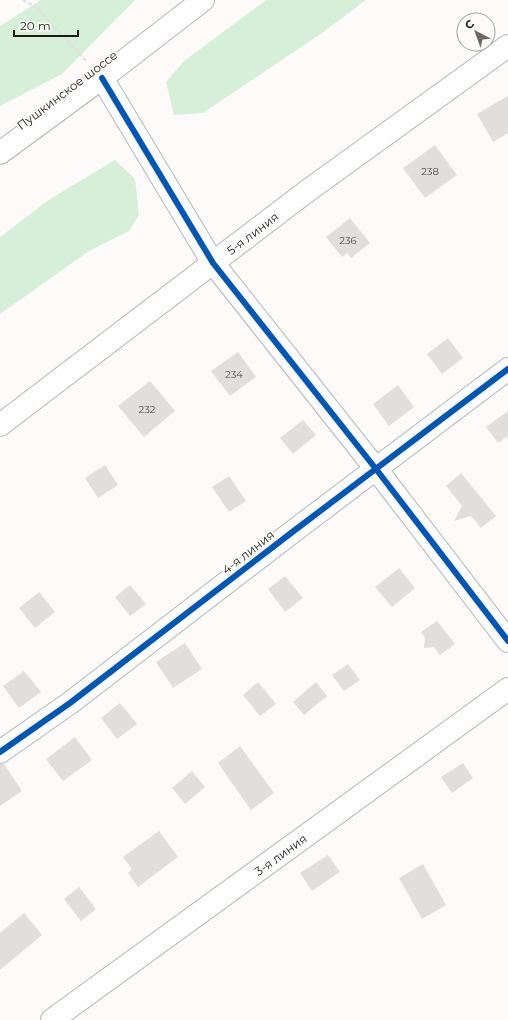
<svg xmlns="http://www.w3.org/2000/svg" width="508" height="1020" font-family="Montserrat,sans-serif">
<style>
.green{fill:#d6efd8}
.building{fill:#e1dedb}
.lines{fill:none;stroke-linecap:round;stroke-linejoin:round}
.street-casing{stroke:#b7b5b2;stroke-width:24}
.secondary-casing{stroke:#b7b5b2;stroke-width:24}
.path{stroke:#e1e1e0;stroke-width:2.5;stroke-dasharray:4 2;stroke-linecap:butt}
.street{stroke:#fffefe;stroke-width:22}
.secondary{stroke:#fffefe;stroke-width:22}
.cycleway-casing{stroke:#fdfbf8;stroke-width:8}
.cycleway{stroke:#0057b8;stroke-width:6}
.labels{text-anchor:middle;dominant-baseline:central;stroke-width:4;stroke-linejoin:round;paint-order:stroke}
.number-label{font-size:10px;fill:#4f4a46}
.street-label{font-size:12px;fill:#1e1914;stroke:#fdfbf8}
</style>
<rect width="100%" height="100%" fill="#fcfbf9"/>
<!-- green -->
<path class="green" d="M 41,0 L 135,0 L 62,74 L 0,106 L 0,26 Z
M 266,0 L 366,0 L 322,33 L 203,113 L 174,115 L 166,82 L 184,61 Z
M 115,160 L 135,179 L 139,215 L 129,231 L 89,251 L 0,314 L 0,237 L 50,199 Z"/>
<!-- building -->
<path class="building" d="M 508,96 L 508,133 L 493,142 L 477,114 Z
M 435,145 L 457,175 L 425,198 L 403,168 Z
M 350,218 L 370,243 L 351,258 L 347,253 L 342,257 L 326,237 Z
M 448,338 L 463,358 L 442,374 L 427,354 Z
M 238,352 L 256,377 L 230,396 L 211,371 Z
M 150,381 L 175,411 L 144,437 L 118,406 Z
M 398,385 L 414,407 L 389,426 L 373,404 Z
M 508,411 L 508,436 L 498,443 L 486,427 Z
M 303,420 L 316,435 L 293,454 L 280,438 Z
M 105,465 L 118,485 L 98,498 L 85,478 Z
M 461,473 L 496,516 L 481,528 L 471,516 L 454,521 L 462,506 L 446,486 Z
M 229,476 L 246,501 L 229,512 L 212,487 Z
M 399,568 L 415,588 L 392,607 L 375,587 Z
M 285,576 L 303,598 L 285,612 L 268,589 Z
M 130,585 L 146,604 L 130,616 L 115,597 Z
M 39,592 L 55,612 L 35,628 L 19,608 Z
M 437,621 L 455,644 L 440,655 L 434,647 L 424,648 L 425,638 L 421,632 Z
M 185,643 L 202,669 L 173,688 L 156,662 Z
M 348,664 L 360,680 L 344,691 L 332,675 Z
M 24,671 L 41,692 L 19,708 L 3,686 Z
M 258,682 L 276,704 L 260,716 L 243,695 Z
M 316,682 L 327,696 L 304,715 L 293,702 Z
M 120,703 L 137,724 L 117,739 L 101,718 Z
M 75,737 L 92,760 L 63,781 L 46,759 Z
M 240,746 L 274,793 L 251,810 L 218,763 Z
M 463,763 L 473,778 L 452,793 L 441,777 Z
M 0,764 L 4,764 L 22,791 L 0,806 Z
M 192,771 L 205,787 L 185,804 L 172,788 Z
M 159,831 L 178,857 L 138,887 L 128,873 L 132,869 L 123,857 Z
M 328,855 L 340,872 L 312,891 L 300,873 Z
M 423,864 L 446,905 L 422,919 L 399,878 Z
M 79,887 L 96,909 L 81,921 L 64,899 Z
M 24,913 L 42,935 L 0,970 L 0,933 Z"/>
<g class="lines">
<!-- street casing -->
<g class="street-casing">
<g id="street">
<path d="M 102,78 L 213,263 L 376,469 L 508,641"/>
<path id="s1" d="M 0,425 L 306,192 L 508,46"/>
<path d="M 0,752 L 70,703 L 295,530 L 508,369"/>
<path id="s2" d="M 52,1020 L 508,689"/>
</g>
</g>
<!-- secondary casing -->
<g class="secondary-casing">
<path id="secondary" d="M 0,153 L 102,78 L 203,0"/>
</g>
<!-- path -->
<path class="path" d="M 23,0 L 37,8 L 87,62"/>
<!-- street -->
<use href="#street" class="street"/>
<!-- secondary -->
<use href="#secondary" class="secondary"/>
<!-- cycleway casing -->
<g class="cycleway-casing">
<path id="cycleway" d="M 102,78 L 213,263 L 376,469 L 508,641
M 0,752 L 70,703 L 295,530 L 508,369"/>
</g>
<!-- cycleway -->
<use href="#cycleway" class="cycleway"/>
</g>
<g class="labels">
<!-- number labels -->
<g class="number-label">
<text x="430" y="171">238</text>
<text x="348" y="240">236</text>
<text x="234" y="374">234</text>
<text x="147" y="409">232</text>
</g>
<!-- street labels -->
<g class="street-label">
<text transform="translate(67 90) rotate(-37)">Пушкинское шоссе</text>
<text stroke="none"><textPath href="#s1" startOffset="317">5-я линия</textPath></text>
<text transform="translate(248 552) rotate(-38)">4-я линия</text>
<text stroke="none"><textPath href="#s2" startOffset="282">3-я линия</textPath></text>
</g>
</g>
<!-- north arrow -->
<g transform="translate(476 32) rotate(319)"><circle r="19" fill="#fdfbf8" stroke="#a4a19d"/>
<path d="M0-3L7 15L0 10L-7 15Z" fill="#6c6864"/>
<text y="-6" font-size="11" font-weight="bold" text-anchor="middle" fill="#1e1914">С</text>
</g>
<!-- scale -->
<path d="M14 30v6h64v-6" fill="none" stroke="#1e1914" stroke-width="2"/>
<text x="20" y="30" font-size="12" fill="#1e1914" stroke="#fdfbf8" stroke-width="3" paint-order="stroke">20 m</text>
</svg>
